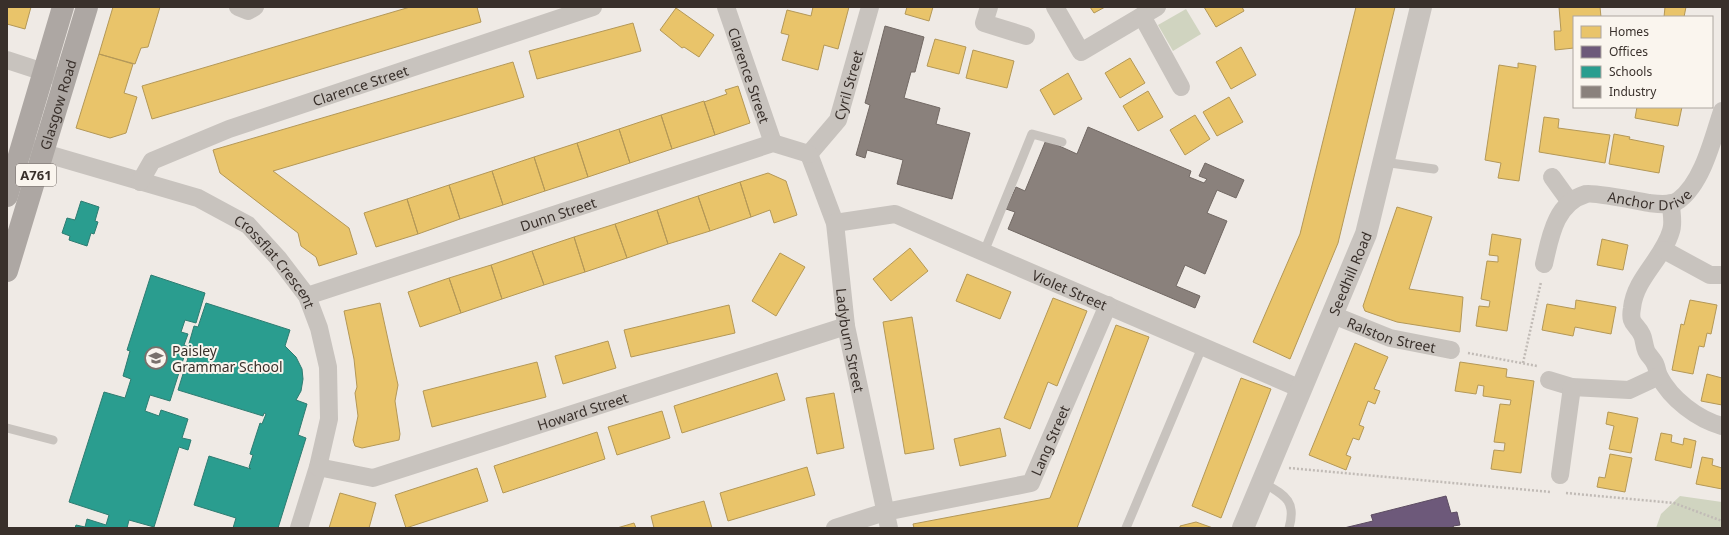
<svg xmlns="http://www.w3.org/2000/svg" width="1729" height="535" font-family="'Noto Sans',sans-serif">
<style>
.green{fill:#d0d4c0}
.homes{fill:#e9c46a;stroke:#b49857}
.offices{fill:#6d597a;stroke:#5d4d62}
.schools{fill:#2a9d8f;stroke:#2e7c71}
.industry{fill:#8a817c;stroke:#726964}
.lines{fill:none;stroke-linecap:round;stroke-linejoin:round}
.path{stroke:#c1bbb6;stroke-width:2.5;stroke-dasharray:2 2;stroke-linecap:butt}
.service{stroke:#c8c3be;stroke-width:9}
.minor{stroke:#c8c3be;stroke-width:18}
.tertiary{stroke:#c8c3be;stroke-width:22}
.primary{stroke:#ada7a3;stroke-width:22}
.labels{text-anchor:middle;dominant-baseline:central;stroke-width:4;stroke-linejoin:round;paint-order:stroke}
.shield{fill:#faf5ee;stroke:#736b66;stroke-width:1}
.shield-label{font-size:13px;font-weight:bold;fill:#39302b}
.street-label{font-size:14px;fill:#39302b;stroke:#faf5ee}
.poi-label{font-size:14px;fill:#39302b;stroke:#faf5ee;text-anchor:start}
</style>
<rect width="100%" height="100%" fill="#efeae5"/>
<!-- green -->
<path class="green" d="M 1186,9 L 1201,34 L 1173,51 L 1158,25 Z
M 1680,496 L 1722,502 L 1722,528 L 1656,528 L 1661,514 Z"/>
<!-- homes -->
<path class="homes" d="M 7,7 L 31,7 L 25,29 L 7,24 Z
M 113,7 L 160,7 L 148,47 L 141,48 L 135,64 L 99,54 Z
M 410,7 L 477,7 L 481,22 L 152,119 L 142,86 Z
M 813,7 L 849,7 L 838,49 L 824,45 L 818,70 L 782,60 L 789,35 L 781,33 L 787,10 L 811,16 Z
M 907,7 L 933,7 L 929,21 L 905,14 Z
M 1090,7 L 1105,7 L 1094,13 Z
M 1204,7 L 1242,7 L 1244,11 L 1216,27 Z
M 1356,7 L 1395,7 L 1338,243 L 1290,359 L 1253,342 L 1300,234 Z
M 1559,7 L 1600,7 L 1601,17 L 1574,17 L 1574,48 L 1555,50 L 1554,31 L 1561,31 Z
M 1665,7 L 1686,7 L 1684,17 L 1664,17 Z
M 676,8 L 714,35 L 699,57 L 684,47 L 682,48 L 660,30 Z
M 633,23 L 641,51 L 537,79 L 529,51 Z
M 935,39 L 966,47 L 959,74 L 927,66 Z
M 1241,47 L 1256,75 L 1231,89 L 1216,62 Z
M 973,50 L 1014,61 L 1007,88 L 966,78 Z
M 99,54 L 133,64 L 124,93 L 137,97 L 126,133 L 110,138 L 76,128 Z
M 1130,58 L 1145,83 L 1120,98 L 1105,73 Z
M 513,62 L 524,97 L 273,171 L 349,228 L 357,254 L 319,266 L 316,257 L 301,246 L 298,233 L 220,173 L 213,150 Z
M 1518,63 L 1536,66 L 1519,181 L 1498,178 L 1501,163 L 1485,160 L 1499,65 L 1518,68 Z
M 1068,73 L 1082,99 L 1054,115 L 1040,90 Z
M 738,86 L 750,123 L 715,135 L 704,102 L 727,94 L 725,90 Z
M 1148,91 L 1163,117 L 1138,131 L 1123,106 Z
M 1229,97 L 1243,122 L 1217,136 L 1203,112 Z
M 704,101 L 715,135 L 672,149 L 661,115 Z
M 1637,107 L 1682,107 L 1678,126 L 1635,118 Z
M 661,115 L 672,149 L 630,163 L 619,129 Z
M 1195,115 L 1210,139 L 1185,155 L 1170,130 Z
M 1544,117 L 1559,119 L 1558,128 L 1610,135 L 1605,163 L 1539,152 Z
M 619,129 L 630,163 L 588,177 L 577,143 Z
M 1614,134 L 1630,137 L 1629,139 L 1664,146 L 1659,173 L 1609,164 Z
M 577,143 L 588,177 L 545,191 L 534,157 Z
M 534,157 L 545,191 L 503,205 L 492,171 Z
M 492,171 L 503,205 L 460,219 L 449,185 Z
M 768,173 L 786,181 L 797,215 L 774,223 L 770,210 L 751,217 L 740,182 Z
M 740,182 L 751,217 L 710,231 L 698,196 Z
M 449,185 L 460,219 L 418,234 L 407,199 Z
M 698,196 L 710,231 L 668,244 L 657,210 Z
M 407,199 L 418,234 L 376,247 L 364,213 Z
M 1397,207 L 1432,217 L 1409,289 L 1463,297 L 1460,332 L 1397,322 L 1365,311 L 1363,306 Z
M 657,210 L 668,244 L 627,258 L 615,224 Z
M 615,224 L 627,258 L 585,272 L 574,237 Z
M 1492,234 L 1521,239 L 1507,331 L 1476,326 L 1479,306 L 1489,307 L 1490,301 L 1481,299 L 1487,261 L 1498,262 L 1498,256 L 1489,255 Z
M 574,237 L 585,272 L 544,285 L 532,251 Z
M 1602,239 L 1628,245 L 1623,270 L 1597,265 Z
M 910,248 L 928,271 L 891,301 L 873,279 Z
M 532,251 L 544,285 L 502,299 L 491,265 Z
M 780,253 L 805,267 L 776,316 L 752,301 Z
M 491,265 L 502,299 L 461,313 L 449,278 Z
M 967,274 L 1011,292 L 1000,319 L 956,301 Z
M 449,278 L 461,313 L 420,327 L 408,292 Z
M 1053,298 L 1087,311 L 1057,386 L 1048,382 L 1030,429 L 1004,418 Z
M 1576,300 L 1616,307 L 1611,334 L 1575,327 L 1573,336 L 1542,330 L 1547,304 L 1575,309 Z
M 1690,300 L 1717,305 L 1711,334 L 1707,333 L 1704,347 L 1699,346 L 1693,374 L 1672,370 L 1681,324 L 1684,325 Z
M 380,303 L 398,385 L 395,401 L 400,434 L 399,440 L 362,448 L 355,446 L 353,440 L 358,416 L 355,393 L 357,387 L 354,359 L 344,311 Z
M 729,305 L 735,333 L 631,357 L 624,330 Z
M 912,317 L 934,449 L 905,454 L 883,322 Z
M 1116,325 L 1149,337 L 1077,528 L 914,528 L 913,524 L 1050,498 Z
M 608,341 L 616,368 L 563,384 L 555,356 Z
M 1355,343 L 1388,357 L 1374,389 L 1380,391 L 1375,404 L 1368,401 L 1359,425 L 1364,427 L 1359,440 L 1353,438 L 1346,455 L 1351,457 L 1346,470 L 1309,455 Z
M 537,362 L 546,397 L 432,427 L 423,391 Z
M 1460,362 L 1507,369 L 1506,377 L 1534,381 L 1521,473 L 1491,469 L 1494,450 L 1504,451 L 1505,443 L 1494,442 L 1500,404 L 1510,405 L 1511,400 L 1483,396 L 1484,386 L 1478,385 L 1476,394 L 1455,391 Z
M 777,373 L 785,400 L 682,433 L 674,406 Z
M 1707,374 L 1722,378 L 1722,405 L 1701,401 Z
M 1241,378 L 1271,389 L 1221,518 L 1192,506 Z
M 834,393 L 844,448 L 817,454 L 806,398 Z
M 662,411 L 670,438 L 617,455 L 608,427 Z
M 1608,412 L 1638,418 L 1631,453 L 1609,449 L 1614,426 L 1606,424 Z
M 1000,428 L 1006,456 L 960,466 L 954,439 Z
M 597,432 L 605,459 L 503,493 L 494,466 Z
M 1661,433 L 1672,435 L 1671,442 L 1683,445 L 1684,438 L 1696,441 L 1691,468 L 1655,460 Z
M 1610,454 L 1632,458 L 1625,492 L 1597,487 L 1599,477 L 1605,478 Z
M 1702,457 L 1713,459 L 1712,465 L 1722,468 L 1722,489 L 1696,484 Z
M 807,467 L 815,495 L 728,521 L 720,493 Z
M 477,468 L 488,501 L 406,528 L 395,495 Z
M 340,493 L 376,503 L 369,528 L 329,528 Z
M 704,501 L 712,528 L 654,528 L 651,516 Z
M 1196,522 L 1213,528 L 1180,528 L 1180,526 Z
M 634,523 L 636,528 L 617,528 Z"/>
<!-- offices -->
<path class="offices" d="M 1446,496 L 1451,513 L 1457,512 L 1460,525 L 1453,526 L 1454,528 L 1344,528 L 1373,521 L 1371,515 Z"/>
<!-- schools -->
<path class="schools" d="M 81,201 L 99,207 L 95,221 L 98,222 L 94,234 L 91,233 L 87,246 L 69,240 L 70,236 L 62,233 L 67,218 L 75,220 Z
M 151,275 L 205,293 L 196,323 L 185,320 L 181,332 L 188,334 L 184,345 L 188,347 L 194,326 L 198,327 L 206,303 L 290,330 L 285,346 L 296,357 L 302,369 L 303,379 L 301,391 L 296,400 L 307,404 L 298,435 L 306,438 L 278,528 L 233,528 L 236,518 L 194,505 L 209,456 L 251,469 L 249,467 L 253,455 L 250,454 L 260,423 L 262,424 L 266,414 L 264,413 L 263,416 L 178,390 L 188,358 L 184,357 L 170,401 L 150,395 L 145,411 L 159,416 L 161,410 L 188,419 L 182,438 L 191,440 L 188,450 L 179,447 L 154,527 L 129,520 L 127,528 L 75,528 L 76,525 L 85,527 L 87,519 L 106,525 L 109,515 L 69,502 L 104,392 L 125,398 L 131,379 L 123,376 L 130,351 L 127,350 Z"/>
<!-- industry -->
<path class="industry" d="M 885,26 L 924,37 L 915,72 L 911,72 L 904,98 L 940,108 L 936,124 L 970,133 L 952,199 L 897,184 L 903,160 L 867,150 L 865,158 L 856,155 L 870,105 L 865,103 Z
M 1088,127 L 1191,171 L 1189,177 L 1204,183 L 1207,179 L 1199,176 L 1205,163 L 1244,180 L 1236,198 L 1217,190 L 1207,213 L 1227,221 L 1205,274 L 1185,265 L 1176,286 L 1200,296 L 1195,308 L 1008,229 L 1015,212 L 1006,209 L 1016,187 L 1025,191 L 1046,140 L 1077,154 Z"/>
<g class="lines">
<!-- path -->
<path class="path" d="M 1468,353 L 1537,366
M 1523,363 L 1541,282
M 1289,468 L 1551,492
M 1566,493 L 1674,503 L 1722,521"/>
<!-- service -->
<path class="service" d="M 1383,162 L 1434,169
M 984,252 L 1032,134 L 1062,142
M 7,428 L 53,440
M 1262,482 C 1284,495 1297,500 1289,528
M 1126,528 L 1203,345"/>
<!-- minor -->
<g class="minor">
<path d="M 238,7 L 248,11 L 255,7"/>
<path id="s1" d="M 726,7 L 773,143"/>
<path d="M 989,7 L 984,23 L 1026,36"/>
<path d="M 1055,7 L 1081,52 L 1157,7"/>
<path d="M 1142,16 L 1181,87"/>
<path d="M 7,60 L 56,76"/>
<path id="s2" d="M 30,149 L 198,198 L 248,225 L 278,258 L 307,296 L 319,328 L 328,367 L 329,419 L 318,467 L 299,528"/>
<path id="s3" d="M 809,154 L 835,223 L 846,326 L 889,528"/>
<path id="s4" d="M 809,154 L 838,120 L 870,7"/>
<path d="M 1552,177 L 1570,202"/>
<path id="s5" d="M 140,182 L 152,161 L 229,129 L 593,7"/>
<path d="M 1671,203 C 1671,212 1674,223 1671,231 C 1663,259 1635,278 1632,308 C 1629,325 1636,323 1642,335 C 1644,339 1644,345 1646,350 C 1647,354 1652,358 1654,362 C 1657,366 1657,372 1659,376 C 1671,399 1697,419 1722,426"/>
<path id="s6" d="M 835,223 L 895,214 L 1301,389"/>
<path d="M 1664,250 L 1710,275 L 1722,275"/>
<path id="s7" d="M 1544,264 C 1550,238 1555,203 1586,194 C 1593,192 1638,201 1649,203 C 1658,204 1671,206 1679,200 C 1703,182 1713,138 1722,111"/>
<path id="s8" d="M 307,296 L 773,143 L 809,154"/>
<path id="s9" d="M 1333,315 L 1390,338 L 1451,350"/>
<path d="M 1549,380 L 1572,387 L 1629,390 L 1659,376"/>
<path id="s10" d="M 318,467 L 373,478 L 846,326"/>
<path d="M 1560,475 L 1572,387"/>
<path id="s11" d="M 835,528 L 885,512 L 1031,483 L 1108,305"/>
</g>
<!-- tertiary -->
<path class="tertiary" id="s12" d="M 1243,528 L 1366,234 L 1421,7"/>
<!-- primary -->
<g class="primary">
<path d="M 7,196 L 63,7"/>
<path id="s13" d="M 7,271 L 87,7"/>
</g>
</g>
<!-- icons -->
<defs>
<g id="school-ring" transform="scale(1.15)"><circle r="9.5" fill="#faf5ee" stroke="#79716c" stroke-width="1.5"/><path d="M0-5L7-2L0 1L-7-2ZM-4 1L0 2.5L4 1V4Q0 6-4 4Z" fill="#79716c"/></g>
</defs>
<g fill-rule="evenodd">
<use href="#school-ring" x="156" y="358"/>
</g>
<g class="labels">
<!-- shield labels -->
<rect class="shield" x="16" y="164" width="40" height="22" rx="3"/>
<g class="shield-label">
<text x="36" y="175">A761</text>
</g>
<!-- street labels -->
<g class="street-label">
<text stroke="none"><textPath href="#s1" startOffset="72">Clarence Street</textPath></text>
<text stroke="none"><textPath href="#s4" startOffset="81">Cyril Street</textPath></text>
<text stroke="none"><textPath href="#s5" startOffset="246">Clarence Street</textPath></text>
<text stroke="none"><textPath href="#s13" startOffset="174">Glasgow Road</textPath></text>
<text stroke="none"><textPath href="#s7" startOffset="151">Anchor Drive</textPath></text>
<text stroke="none"><textPath href="#s8" startOffset="264">Dunn Street</textPath></text>
<text stroke="none"><textPath href="#s2" startOffset="277">Crossflat Crescent</textPath></text>
<text stroke="none"><textPath href="#s12" startOffset="276">Seedhill Road</textPath></text>
<text stroke="none"><textPath href="#s6" startOffset="251">Violet Street</textPath></text>
<text stroke="none"><textPath href="#s9" startOffset="62">Ralston Street</textPath></text>
<text stroke="none"><textPath href="#s3" startOffset="192">Ladyburn Street</textPath></text>
<text stroke="none"><textPath href="#s10" startOffset="276">Howard Street</textPath></text>
<text stroke="none"><textPath href="#s11" startOffset="248">Lang Street</textPath></text>
</g>
<!-- poi labels -->
<g class="poi-label">
<text x="172" y="350">Paisley<tspan x="172" dy="16">Grammar School</tspan></text>
</g>
</g>
<!-- border -->
<rect width="1729" height="535" fill="none" stroke="#39302b" stroke-width="16"/>
<!-- legend -->
<rect x="1573" y="16" width="140" height="92" fill="#faf5ee" stroke="#ada6a0"/>
<rect x="1581" y="26" width="20" height="12" fill="#e9c46a" stroke="#ada6a0"/>
<text x="1609" y="36" font-size="12" fill="#39302b">Homes</text>
<rect x="1581" y="46" width="20" height="12" fill="#6d597a" stroke="#ada6a0"/>
<text x="1609" y="56" font-size="12" fill="#39302b">Offices</text>
<rect x="1581" y="66" width="20" height="12" fill="#2a9d8f" stroke="#ada6a0"/>
<text x="1609" y="76" font-size="12" fill="#39302b">Schools</text>
<rect x="1581" y="86" width="20" height="12" fill="#8a817c" stroke="#ada6a0"/>
<text x="1609" y="96" font-size="12" fill="#39302b">Industry</text>
</svg>
